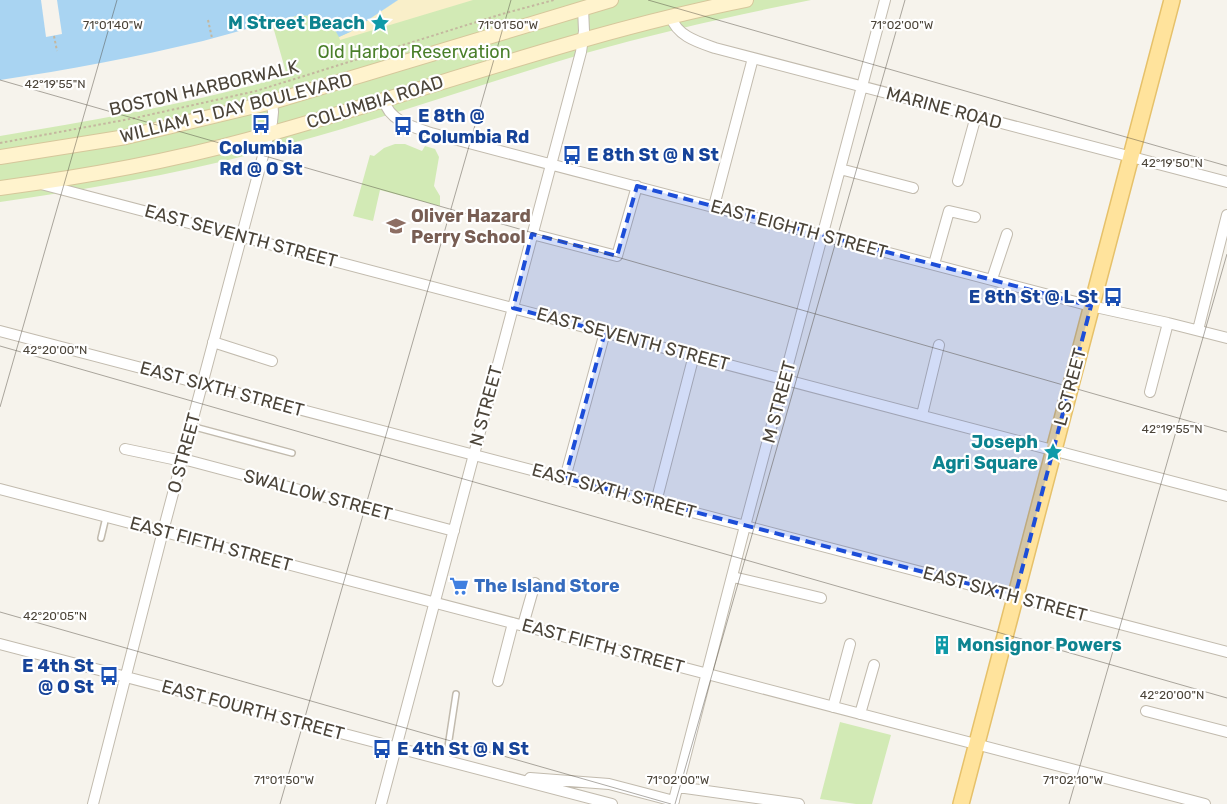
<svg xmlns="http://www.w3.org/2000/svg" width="1227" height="804" font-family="Rubik,sans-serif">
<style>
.green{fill:#d2eab5}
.sand{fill:#f9efc9}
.water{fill:#a9d4f2}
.pier{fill:#f6f3ec}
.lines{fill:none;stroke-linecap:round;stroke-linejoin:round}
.service-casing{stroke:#c2bbae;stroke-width:8}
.minor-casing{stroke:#c2bbae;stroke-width:12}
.secondary-casing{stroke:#d6c79b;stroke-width:16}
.primary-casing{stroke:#e6c16a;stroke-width:18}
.path{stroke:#c4b79f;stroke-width:2;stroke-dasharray:2.5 2.5;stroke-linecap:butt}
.service{stroke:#fff;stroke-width:5}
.minor{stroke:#fff;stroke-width:10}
.secondary{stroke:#fff3cd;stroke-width:14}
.primary{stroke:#ffe39c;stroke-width:15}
.marked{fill:#1d4ed8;fill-opacity:0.2;stroke:#1d4ed8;stroke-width:4;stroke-dasharray:10 6;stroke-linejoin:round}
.ticks{fill:none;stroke:#4b4439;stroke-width:1;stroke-opacity:0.45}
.labels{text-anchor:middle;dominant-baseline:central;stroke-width:4.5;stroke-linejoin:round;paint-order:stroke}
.culture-label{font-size:18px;font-weight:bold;fill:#0d838f;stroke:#fff;text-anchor:end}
.park-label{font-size:18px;fill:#4a7f2a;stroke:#fff}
.street-label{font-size:18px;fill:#4b4439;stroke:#fff}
.transit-label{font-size:18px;font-weight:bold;fill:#164399;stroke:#fff;text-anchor:start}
.education-label{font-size:18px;font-weight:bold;fill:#785e54;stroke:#fff;text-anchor:start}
.shop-label{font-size:18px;font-weight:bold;fill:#366cbe;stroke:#fff;text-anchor:start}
.ticks-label{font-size:12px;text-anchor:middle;fill:#4b4439;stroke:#fff;stroke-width:4.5;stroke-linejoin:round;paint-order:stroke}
</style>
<rect width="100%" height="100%" fill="#f6f3ec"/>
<!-- green -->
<path class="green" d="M 398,0 L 811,0 C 736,15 660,32 586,53 C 487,82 389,117 289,144 C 194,171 97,188 0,202 L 0,136 C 97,120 193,103 287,76 L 272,23 L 296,16 L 308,15 L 322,19 L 335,28 L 350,32 Z
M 395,144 L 405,144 L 422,151 L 425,146 L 435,149 L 439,157 L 434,186 L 440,196 L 440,206 L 380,190 L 373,221 L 353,216 L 370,155 L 374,156 L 384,148 Z
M 840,722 L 891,735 L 872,804 L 856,804 L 820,799 Z"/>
<!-- sand -->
<path class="sand" d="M 398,0 L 473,0 L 340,40 L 339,37 L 350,32 Z"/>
<!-- water -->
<path class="water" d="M 0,0 L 398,0 L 350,32 L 339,37 C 330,19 314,14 296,16 C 265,23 234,33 203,41 C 136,57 68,70 0,80 Z"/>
<!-- pier -->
<path class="pier" d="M 41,0 L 57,0 L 62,34 L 46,37 Z"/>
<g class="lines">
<!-- service casing -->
<g class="service-casing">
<path id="service" d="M 191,426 L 292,453
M 101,538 L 106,517
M 446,760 L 456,694"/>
</g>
<!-- minor casing -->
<g class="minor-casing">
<path id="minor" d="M 671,17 C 677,36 698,42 715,48 L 1227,182
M 384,100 C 389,121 413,127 431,133 L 1091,306 L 1168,323 L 1227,338
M 840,169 L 913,188
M 958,181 L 976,116
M 41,184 L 1227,496
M 714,206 L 753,58
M 532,234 L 617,256 L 637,186
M 934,264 L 949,211 L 975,217
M 992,279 L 1007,234
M 1198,330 L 1227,215
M 0,331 L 1227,652
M 213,342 L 272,361
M 1150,392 L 1168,323
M 922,415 L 939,345
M 125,449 L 182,461
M 183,459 L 454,531
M 565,478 L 605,332
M 0,489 L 1205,804
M 656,502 L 694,355
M 733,577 L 821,598
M 523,625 L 535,583
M 0,644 L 612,804
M 498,681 L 513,623
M 833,707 L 850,644
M 1146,711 L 1227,732
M 860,714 L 874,665
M 530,778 L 609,784 L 674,801
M 678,787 L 799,804
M 93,804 L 163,531 L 272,122 L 273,112 L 272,102
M 381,804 L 581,52 L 584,31 L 583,8
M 673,804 L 745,526 L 885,0"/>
</g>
<!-- secondary casing -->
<g class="secondary-casing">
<path id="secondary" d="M 0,157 L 126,137 L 272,102 L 611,0
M 0,188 C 83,177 166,162 247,140 C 413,95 576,34 746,0"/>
</g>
<!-- primary casing -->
<g class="primary-casing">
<path id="primary" d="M 961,804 L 1172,0"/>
</g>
<!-- path -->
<path class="path" d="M 208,20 L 212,38
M 54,36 L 57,51
M 0,143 L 135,118 L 256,91 L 502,14 L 554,0"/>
<!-- service -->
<use href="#service" class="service"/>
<!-- minor -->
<use href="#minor" class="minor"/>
<!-- secondary -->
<use href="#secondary" class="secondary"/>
<!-- primary -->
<use href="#primary" class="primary"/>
</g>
<!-- marked area -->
<path class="marked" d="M 637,186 L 1091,306 L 1015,596 L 565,478 L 605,332 L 513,308 L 532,234 L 617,256 Z"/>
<!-- ticks -->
<path class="ticks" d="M 648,0 L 1227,166M 0,80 L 1227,432M 0,346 L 1227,698M 0,407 L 117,0M 0,612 L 671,804M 280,804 L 511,0M 675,804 L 905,0M 1069,804 L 1227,254"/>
<!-- icons -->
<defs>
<g id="sight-bare" transform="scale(1.5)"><path d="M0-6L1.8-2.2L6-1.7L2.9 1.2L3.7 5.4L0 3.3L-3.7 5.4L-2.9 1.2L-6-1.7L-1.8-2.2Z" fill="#0f9aa8" stroke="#fff" stroke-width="2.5" paint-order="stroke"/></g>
<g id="bus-bare" transform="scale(1.5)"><path d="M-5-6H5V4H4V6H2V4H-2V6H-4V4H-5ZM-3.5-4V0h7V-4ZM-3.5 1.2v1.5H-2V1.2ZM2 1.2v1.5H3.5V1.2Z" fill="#1a4fb4" stroke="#fff" stroke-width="2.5" paint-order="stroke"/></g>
<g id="school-bare" transform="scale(1.5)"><path d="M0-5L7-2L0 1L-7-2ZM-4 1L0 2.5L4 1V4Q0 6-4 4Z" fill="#8d6e63" stroke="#fff" stroke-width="2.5" paint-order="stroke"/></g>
<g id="supermarket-bare" transform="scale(1.5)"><path d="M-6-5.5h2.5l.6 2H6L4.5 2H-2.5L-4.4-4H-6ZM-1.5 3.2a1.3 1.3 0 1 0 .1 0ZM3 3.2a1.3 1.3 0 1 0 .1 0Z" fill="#3f7fe0" stroke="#fff" stroke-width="2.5" paint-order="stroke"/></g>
<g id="building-bare" transform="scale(1.5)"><path d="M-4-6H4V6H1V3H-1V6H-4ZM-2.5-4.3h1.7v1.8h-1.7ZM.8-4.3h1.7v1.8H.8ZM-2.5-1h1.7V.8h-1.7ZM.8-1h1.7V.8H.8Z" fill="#0f9aa8" stroke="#fff" stroke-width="2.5" paint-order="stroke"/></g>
</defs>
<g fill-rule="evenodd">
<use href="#sight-bare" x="380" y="23"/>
<use href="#bus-bare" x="261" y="124"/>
<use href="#bus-bare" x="403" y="126"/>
<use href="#bus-bare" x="572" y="155"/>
<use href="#school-bare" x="396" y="226"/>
<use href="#bus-bare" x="1113" y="297"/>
<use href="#sight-bare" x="1053" y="452"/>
<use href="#supermarket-bare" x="459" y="586"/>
<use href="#building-bare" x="942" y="645"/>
<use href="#bus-bare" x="109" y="676"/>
<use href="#bus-bare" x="382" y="749"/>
</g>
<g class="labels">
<!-- culture labels -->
<g class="culture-label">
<text x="365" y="23">M Street Beach</text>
<text x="1038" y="442">Joseph<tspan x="1038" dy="21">Agri Square</tspan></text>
<text x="957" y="645" text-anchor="start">Monsignor Powers</text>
</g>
<!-- park labels -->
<g class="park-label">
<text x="414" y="52">Old Harbor Reservation</text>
</g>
<!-- street labels -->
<g class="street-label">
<text transform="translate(204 88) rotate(-13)">BOSTON HARBORWALK</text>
<text transform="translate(375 102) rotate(-17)">COLUMBIA ROAD</text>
<text transform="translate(236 108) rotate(-14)">WILLIAM J. DAY BOULEVARD</text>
<text transform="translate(944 108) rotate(15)">MARINE ROAD</text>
<text transform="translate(799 229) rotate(15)">EAST EIGHTH STREET</text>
<text transform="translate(241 236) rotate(15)">EAST SEVENTH STREET</text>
<text transform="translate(633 339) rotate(15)">EAST SEVENTH STREET</text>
<text transform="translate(1070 387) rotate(-75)">L STREET</text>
<text transform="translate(222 389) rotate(15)">EAST SIXTH STREET</text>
<text transform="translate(779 402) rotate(-75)">M STREET</text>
<text transform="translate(486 406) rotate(-75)">N STREET</text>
<text transform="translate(184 453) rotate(-75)">O STREET</text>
<text transform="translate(614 491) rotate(15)">EAST SIXTH STREET</text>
<text transform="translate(318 495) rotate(15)">SWALLOW STREET</text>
<text transform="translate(211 544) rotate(15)">EAST FIFTH STREET</text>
<text transform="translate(1005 594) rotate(15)">EAST SIXTH STREET</text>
<text transform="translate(603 646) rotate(15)">EAST FIFTH STREET</text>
<text transform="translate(253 710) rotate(15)">EAST FOURTH STREET</text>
</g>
<!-- transit labels -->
<g class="transit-label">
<text x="418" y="116">E 8th @<tspan x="418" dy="21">Columbia Rd</tspan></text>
<text x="261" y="148" text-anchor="middle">Columbia<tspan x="261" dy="21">Rd @ O St</tspan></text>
<text x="587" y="155">E 8th St @ N St</text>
<text x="1098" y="297" text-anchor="end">E 8th St @ L St</text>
<text x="94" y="666" text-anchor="end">E 4th St<tspan x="94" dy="21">@ O St</tspan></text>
<text x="397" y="749">E 4th St @ N St</text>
</g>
<!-- education labels -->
<g class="education-label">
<text x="411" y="216">Oliver Hazard<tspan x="411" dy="21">Perry School</tspan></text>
</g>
<!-- shop labels -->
<g class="shop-label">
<text x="474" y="586">The Island Store</text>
</g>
</g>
<g class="ticks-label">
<text x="113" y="29">71°01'40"W</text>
<text x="508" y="29">71°01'50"W</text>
<text x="902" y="29">71°02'00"W</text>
<text x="55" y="88">42°19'55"N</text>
<text x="1172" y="167">42°19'50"N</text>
<text x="55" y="354">42°20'00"N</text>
<text x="1172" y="433">42°19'55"N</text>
<text x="55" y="620">42°20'05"N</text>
<text x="1172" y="699">42°20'00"N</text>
<text x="284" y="784">71°01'50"W</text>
<text x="678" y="784">71°02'00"W</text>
<text x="1073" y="784">71°02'10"W</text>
</g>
</svg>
